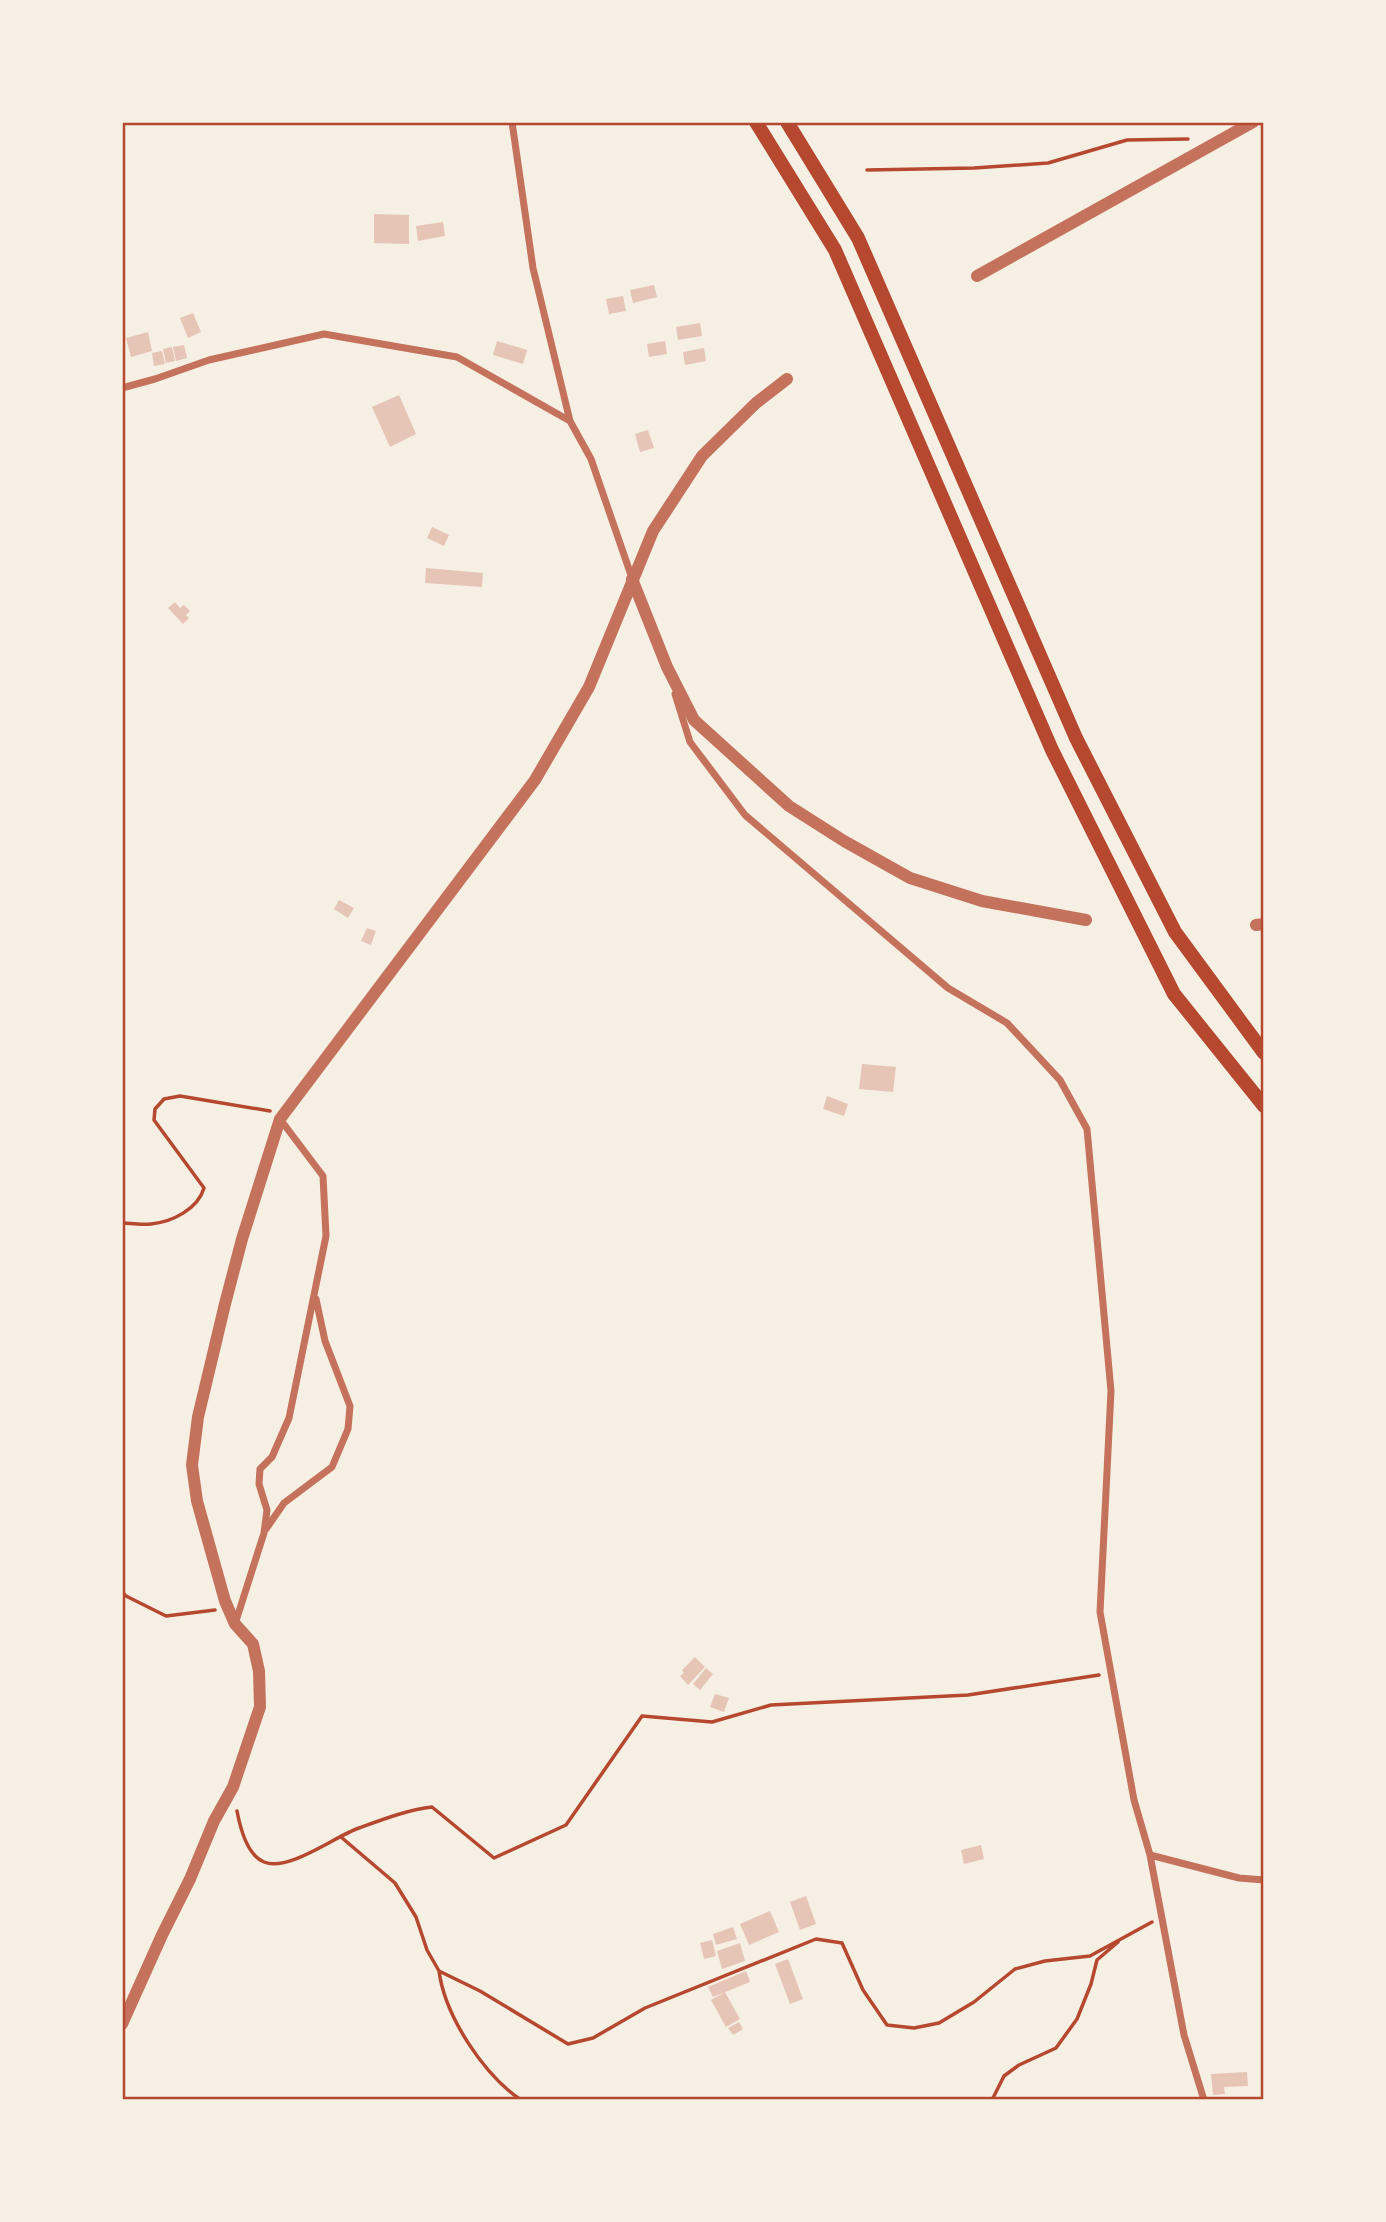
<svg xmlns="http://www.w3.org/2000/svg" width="1386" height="2222" font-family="Helvetica,sans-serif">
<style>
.building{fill:#e6c5b7}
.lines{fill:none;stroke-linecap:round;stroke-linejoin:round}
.path{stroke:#b5482f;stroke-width:3.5}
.minor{stroke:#c5725c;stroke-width:7}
.tertiary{stroke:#c5725c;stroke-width:12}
.secondary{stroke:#b5482f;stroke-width:14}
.neatline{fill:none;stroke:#b5482f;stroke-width:2.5}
</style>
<rect width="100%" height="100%" fill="#f6efe4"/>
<!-- building -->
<path class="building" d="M 374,214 L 409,215 L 409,244 L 374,243 Z
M 443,222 L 445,236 L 418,241 L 416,226 Z
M 654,285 L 657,297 L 633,303 L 630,290 Z
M 623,296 L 626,311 L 609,314 L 606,299 Z
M 193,313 L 201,332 L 188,338 L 180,318 Z
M 700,323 L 702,336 L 678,340 L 676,327 Z
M 148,332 L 152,351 L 131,357 L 126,338 Z
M 497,341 L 527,350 L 523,364 L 493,355 Z
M 665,341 L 667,354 L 649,357 L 647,344 Z
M 184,345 L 187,358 L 176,361 L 173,347 Z
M 172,347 L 175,361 L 166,363 L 163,349 Z
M 704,348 L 706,361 L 685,365 L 683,352 Z
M 162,351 L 165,364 L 154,366 L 152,353 Z
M 399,395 L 416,434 L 390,447 L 372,407 Z
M 648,430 L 654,448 L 640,452 L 635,434 Z
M 432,527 L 449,535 L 444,546 L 427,538 Z
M 426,568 L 483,573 L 482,587 L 425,583 Z
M 175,602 L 180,608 L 184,605 L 190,611 L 186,615 L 189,618 L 183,624 L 168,608 Z
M 339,900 L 354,908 L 348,918 L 334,909 Z
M 367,928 L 376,931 L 371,945 L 361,941 Z
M 862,1064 L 896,1067 L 893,1092 L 859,1089 Z
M 827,1096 L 848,1104 L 844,1116 L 823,1109 Z
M 695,1657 L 705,1667 L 688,1685 L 680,1676 L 684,1673 L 682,1670 Z
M 706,1668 L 713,1674 L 700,1690 L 693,1684 Z
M 715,1694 L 729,1698 L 724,1712 L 710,1707 Z
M 981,1845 L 984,1859 L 964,1864 L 961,1850 Z
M 806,1896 L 816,1924 L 800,1930 L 790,1902 Z
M 770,1911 L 779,1932 L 749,1945 L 740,1924 Z
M 733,1927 L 737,1939 L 716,1945 L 713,1934 Z
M 712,1940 L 716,1956 L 704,1959 L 700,1943 Z
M 740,1943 L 745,1961 L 722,1969 L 717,1951 Z
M 788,1959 L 803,1999 L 790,2004 L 775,1964 Z
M 746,1971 L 750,1982 L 713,1997 L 708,1987 Z
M 725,1992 L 740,2019 L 726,2027 L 711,2000 Z
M 739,2022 L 743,2029 L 733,2035 L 728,2028 Z
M 1247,2072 L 1248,2086 L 1224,2087 L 1225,2094 L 1213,2095 L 1211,2074 Z"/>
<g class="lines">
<!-- path -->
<path class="path" d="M 867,170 L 974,168 L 1048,163 L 1127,140 L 1188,139
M 122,1223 C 132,1223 142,1225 151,1224 C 172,1222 198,1209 204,1188 L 154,1120 L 155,1109 L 164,1099 L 180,1096 L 270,1111
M 122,1592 L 126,1596 L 166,1616 L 215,1610
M 237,1811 C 240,1827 247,1855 264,1862 C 289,1872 335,1836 359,1828 C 381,1820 410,1809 432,1807 L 494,1858 L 566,1825 L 642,1716 L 712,1722 L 771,1705 L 968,1695 L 1099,1675
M 341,1837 L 395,1883 L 416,1917 L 427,1950 L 439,1971 L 480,1991 L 568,2044 L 593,2038 L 645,2008 L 816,1939 L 842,1943 L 863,1990 L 887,2025 L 914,2028 L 939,2023 L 974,2002 L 1015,1969 L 1045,1961 L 1090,1956 L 1152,1922
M 439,1971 C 445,2016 483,2074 521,2100
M 992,2100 L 1004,2076 L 1019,2065 L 1056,2048 L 1077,2019 L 1091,1984 L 1097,1960 L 1118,1942"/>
<!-- minor -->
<path class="minor" d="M 512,122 L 533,268 L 570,421
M 122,388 L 155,379 L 209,360 L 324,334 L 457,357 L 570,421 L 591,459 L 632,578
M 675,694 L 690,742 L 745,815 L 948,988 L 1007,1023 L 1060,1080 L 1087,1129 L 1111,1391 L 1100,1612 L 1134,1800 L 1150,1855 L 1184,2035 L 1204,2100
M 266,1529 L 284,1503 L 332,1467 L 348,1429 L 350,1406 L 325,1341 L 316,1299
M 235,1624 L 264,1533 L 267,1510 L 259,1484 L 260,1469 L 272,1457 L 289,1418 L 326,1236 L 323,1176 L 280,1119
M 1150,1855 L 1239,1878 L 1264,1880"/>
<!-- tertiary -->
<path class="tertiary" d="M 977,276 L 1253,122
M 632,579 L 667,667 L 694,720 L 789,806 L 844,841 L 910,878 L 982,901 L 1086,920
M 1256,925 L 1264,924
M 122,2024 L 162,1935 L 190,1879 L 214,1821 L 233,1787 L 260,1707 L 259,1671 L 253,1644 L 235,1624 L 225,1601 L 197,1501 L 192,1465 L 198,1417 L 225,1304 L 242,1239 L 280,1119 L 535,780 L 589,687 L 653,531 L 702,456 L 756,403 L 787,379"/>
<!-- secondary -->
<path class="secondary" d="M 756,122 L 835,250 L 1052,750 L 1174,994 L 1264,1106
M 787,122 L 858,238 L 1076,738 L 1175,932 L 1264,1053"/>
</g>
<!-- border -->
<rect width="1386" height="2222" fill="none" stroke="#f6efe4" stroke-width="248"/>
<rect x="124" y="124" width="1138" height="1974" class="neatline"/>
</svg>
